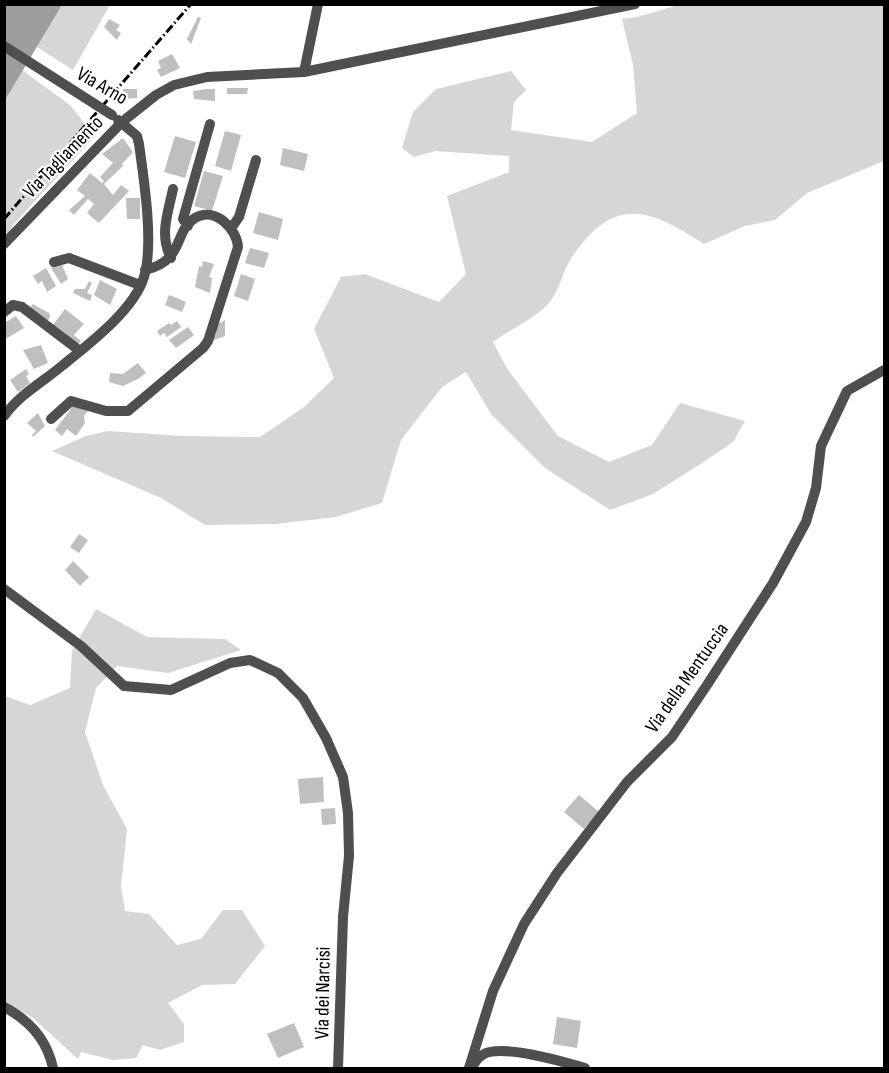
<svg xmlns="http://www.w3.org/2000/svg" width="889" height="1073" font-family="'Sofia Sans Condensed',sans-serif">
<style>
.green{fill:#d6d6d6}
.water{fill:#9d9d9d}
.building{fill:#bfbfbf}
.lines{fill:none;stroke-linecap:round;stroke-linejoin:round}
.minor{stroke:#4f4f4f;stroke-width:10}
.rail{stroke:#000;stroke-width:3;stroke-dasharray:9 3 1.5 3;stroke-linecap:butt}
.minor-bridge{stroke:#4f4f4f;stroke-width:10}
.labels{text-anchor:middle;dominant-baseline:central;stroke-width:4.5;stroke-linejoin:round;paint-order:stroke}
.street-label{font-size:20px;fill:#000;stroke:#fff}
</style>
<rect width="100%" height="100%" fill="#fff"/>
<!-- green -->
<path class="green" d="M 62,5 L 110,5 L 73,70 L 37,47 Z
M 678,5 L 884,5 L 884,161 L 807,193 L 775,220 L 745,226 L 704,244 C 650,209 615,194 572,257 C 563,270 560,289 550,302 C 538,317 509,330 493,342 L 508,370 L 558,436 L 609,462 L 652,445 L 680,403 L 745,421 L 733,442 L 702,463 L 653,494 L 610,510 L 545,468 L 491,414 L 466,372 L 442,387 L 401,440 L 382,503 L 336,517 L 276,524 L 205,525 L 161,498 L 52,451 L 86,436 L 108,431 L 183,436 L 260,437 L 304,407 L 334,378 L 314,329 L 341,277 L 365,274 L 439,302 L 466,274 L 447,196 L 509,172 L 509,156 L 435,151 L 414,157 L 402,148 L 413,112 L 436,89 L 511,71 L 526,90 L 514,102 L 511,130 L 592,142 L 637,113 L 633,65 L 622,19 L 637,17 Z
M 22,70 L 70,105 L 95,136 L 13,225 L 5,243 L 5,100 Z
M 96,609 L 147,637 L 225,639 L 241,650 L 168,673 L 117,666 L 96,688 L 85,732 L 103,785 L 127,829 L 121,886 L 125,911 L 149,914 L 177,945 L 201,939 L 223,910 L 242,910 L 265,946 L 235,984 L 202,985 L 168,1003 L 184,1024 L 184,1042 L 160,1050 L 143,1045 L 136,1058 L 113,1060 L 81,1052 L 78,1059 L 33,1018 L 5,1002 L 5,696 L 30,705 L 70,688 L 72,651 Z"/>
<!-- water -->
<path class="water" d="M 5,5 L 62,5 L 5,100 Z"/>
<!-- building -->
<path class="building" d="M 198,17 L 201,18 L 191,44 L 187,39 Z
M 109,19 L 120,25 L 116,30 L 121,33 L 117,40 L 104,27 Z
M 172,54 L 180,68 L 161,77 L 157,70 L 161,68 L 158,61 Z
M 227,88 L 248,88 L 247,94 L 227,94 Z
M 123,89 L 137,89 L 137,98 L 123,99 Z
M 207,89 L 215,89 L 215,101 L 194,99 L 193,91 Z
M 225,131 L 241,135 L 231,171 L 215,166 Z
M 175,136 L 196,142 L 185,178 L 164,172 Z
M 123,138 L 133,152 L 122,164 L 123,166 L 104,184 L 113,195 L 121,185 L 129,191 L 99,223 L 87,213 L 94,204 L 88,199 L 74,215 L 69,210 L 85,196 L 77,190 L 90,173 L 102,183 L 104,181 L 100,177 L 113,163 L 102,154 Z
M 283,148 L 308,154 L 304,171 L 280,165 Z
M 204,171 L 223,176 L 212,211 L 194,206 Z
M 126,198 L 140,198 L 140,219 L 127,219 Z
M 259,212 L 283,219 L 278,240 L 253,233 Z
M 250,248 L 269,253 L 264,268 L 245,263 Z
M 60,260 L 68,279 L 61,284 L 50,266 Z
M 203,261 L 214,264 L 209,277 L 212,278 L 210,293 L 195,287 L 199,266 L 202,267 Z
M 46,268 L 56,286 L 47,292 L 42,281 L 38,284 L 33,276 Z
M 241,274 L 255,279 L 248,301 L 234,296 Z
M 100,280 L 117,289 L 110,305 L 94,295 Z
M 89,281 L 92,283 L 87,293 L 92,295 L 90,301 L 73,293 L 75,289 L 85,289 Z
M 169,295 L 186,302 L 182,312 L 165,305 Z
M 33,304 L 49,313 L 50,317 L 47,322 L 29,308 Z
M 65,309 L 84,324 L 74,335 L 81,341 L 77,346 L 52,326 Z
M 16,316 L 24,328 L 4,340 L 4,323 Z
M 225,320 L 225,336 L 212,341 L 211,336 L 216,335 L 216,325 Z
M 177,321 L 181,327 L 167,337 L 164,333 L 160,336 L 157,331 L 169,323 L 171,325 Z
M 188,327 L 194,335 L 176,348 L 169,340 Z
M 41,345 L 48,363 L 34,369 L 23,350 Z
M 138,363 L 146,373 L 138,379 L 123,386 L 109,382 L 110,373 L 123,374 Z
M 26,369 L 29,374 L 26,376 L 30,383 L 18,392 L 10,380 Z
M 76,402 L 88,411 L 84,416 L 85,423 L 76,436 L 67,429 L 62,436 L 55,430 Z
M 38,413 L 45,426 L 33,437 L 32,435 L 36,431 L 27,423 Z
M 79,534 L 88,540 L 79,553 L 70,547 Z
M 73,561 L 89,577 L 80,586 L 65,570 Z
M 323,777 L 324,802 L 300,804 L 298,779 Z
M 579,795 L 599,812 L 584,829 L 564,812 Z
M 335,808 L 336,824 L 322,825 L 321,809 Z
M 557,1017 L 581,1021 L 577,1048 L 553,1044 Z
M 294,1023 L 304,1047 L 278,1058 L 267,1034 Z"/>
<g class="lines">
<!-- minor -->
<path class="minor" d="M 304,72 L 318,4
M 188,226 L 183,219 L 210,124
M 232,227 L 239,217 L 256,160
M 4,244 L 122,122 L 156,95 L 174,85 L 207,77 L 304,72 L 635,4
M 171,258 C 159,235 168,213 173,189
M 54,262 L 69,258 L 140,285
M 4,312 L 13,305 L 22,307 L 80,351
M 4,416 C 20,394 43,382 63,365 C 89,344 134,310 144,277 C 154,244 144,180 139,144 L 137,136 L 118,120
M 51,419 L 71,401 L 106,411 L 128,411 L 203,348 L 208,341 L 238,247 C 237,229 215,206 195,218 C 173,232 185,261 145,270
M 4,589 L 81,646 L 124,686 L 171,690 L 230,663 L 250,660 L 278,673 L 303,698 L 326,738 L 343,777 L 348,813 L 349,856 L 343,917 L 338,1068
M 4,1007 C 29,1020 47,1040 53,1068
M 469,1068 L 493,991 L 524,924 L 557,873 L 627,782 L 672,737 L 707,685 L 773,583 L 806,522 L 816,488 L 821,446 L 847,391 L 884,370
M 472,1068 C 474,1063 479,1057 484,1054 C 502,1044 565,1062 585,1068"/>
<!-- rail -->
<path class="rail" d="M 4,219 L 191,4"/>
<!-- minor-bridge -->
<path class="minor-bridge" d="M 4,46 L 112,115"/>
</g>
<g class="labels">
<!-- street labels -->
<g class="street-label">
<text transform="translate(102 86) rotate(30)">Via Arno</text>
<text transform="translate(63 157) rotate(-46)">Via Tagliamento</text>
<text transform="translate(687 678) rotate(-55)">Via della Mentuccia</text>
<text transform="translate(323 993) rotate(-89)">Via dei Narcisi</text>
</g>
</g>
<!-- border -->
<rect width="889" height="1073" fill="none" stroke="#000000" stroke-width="12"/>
</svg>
